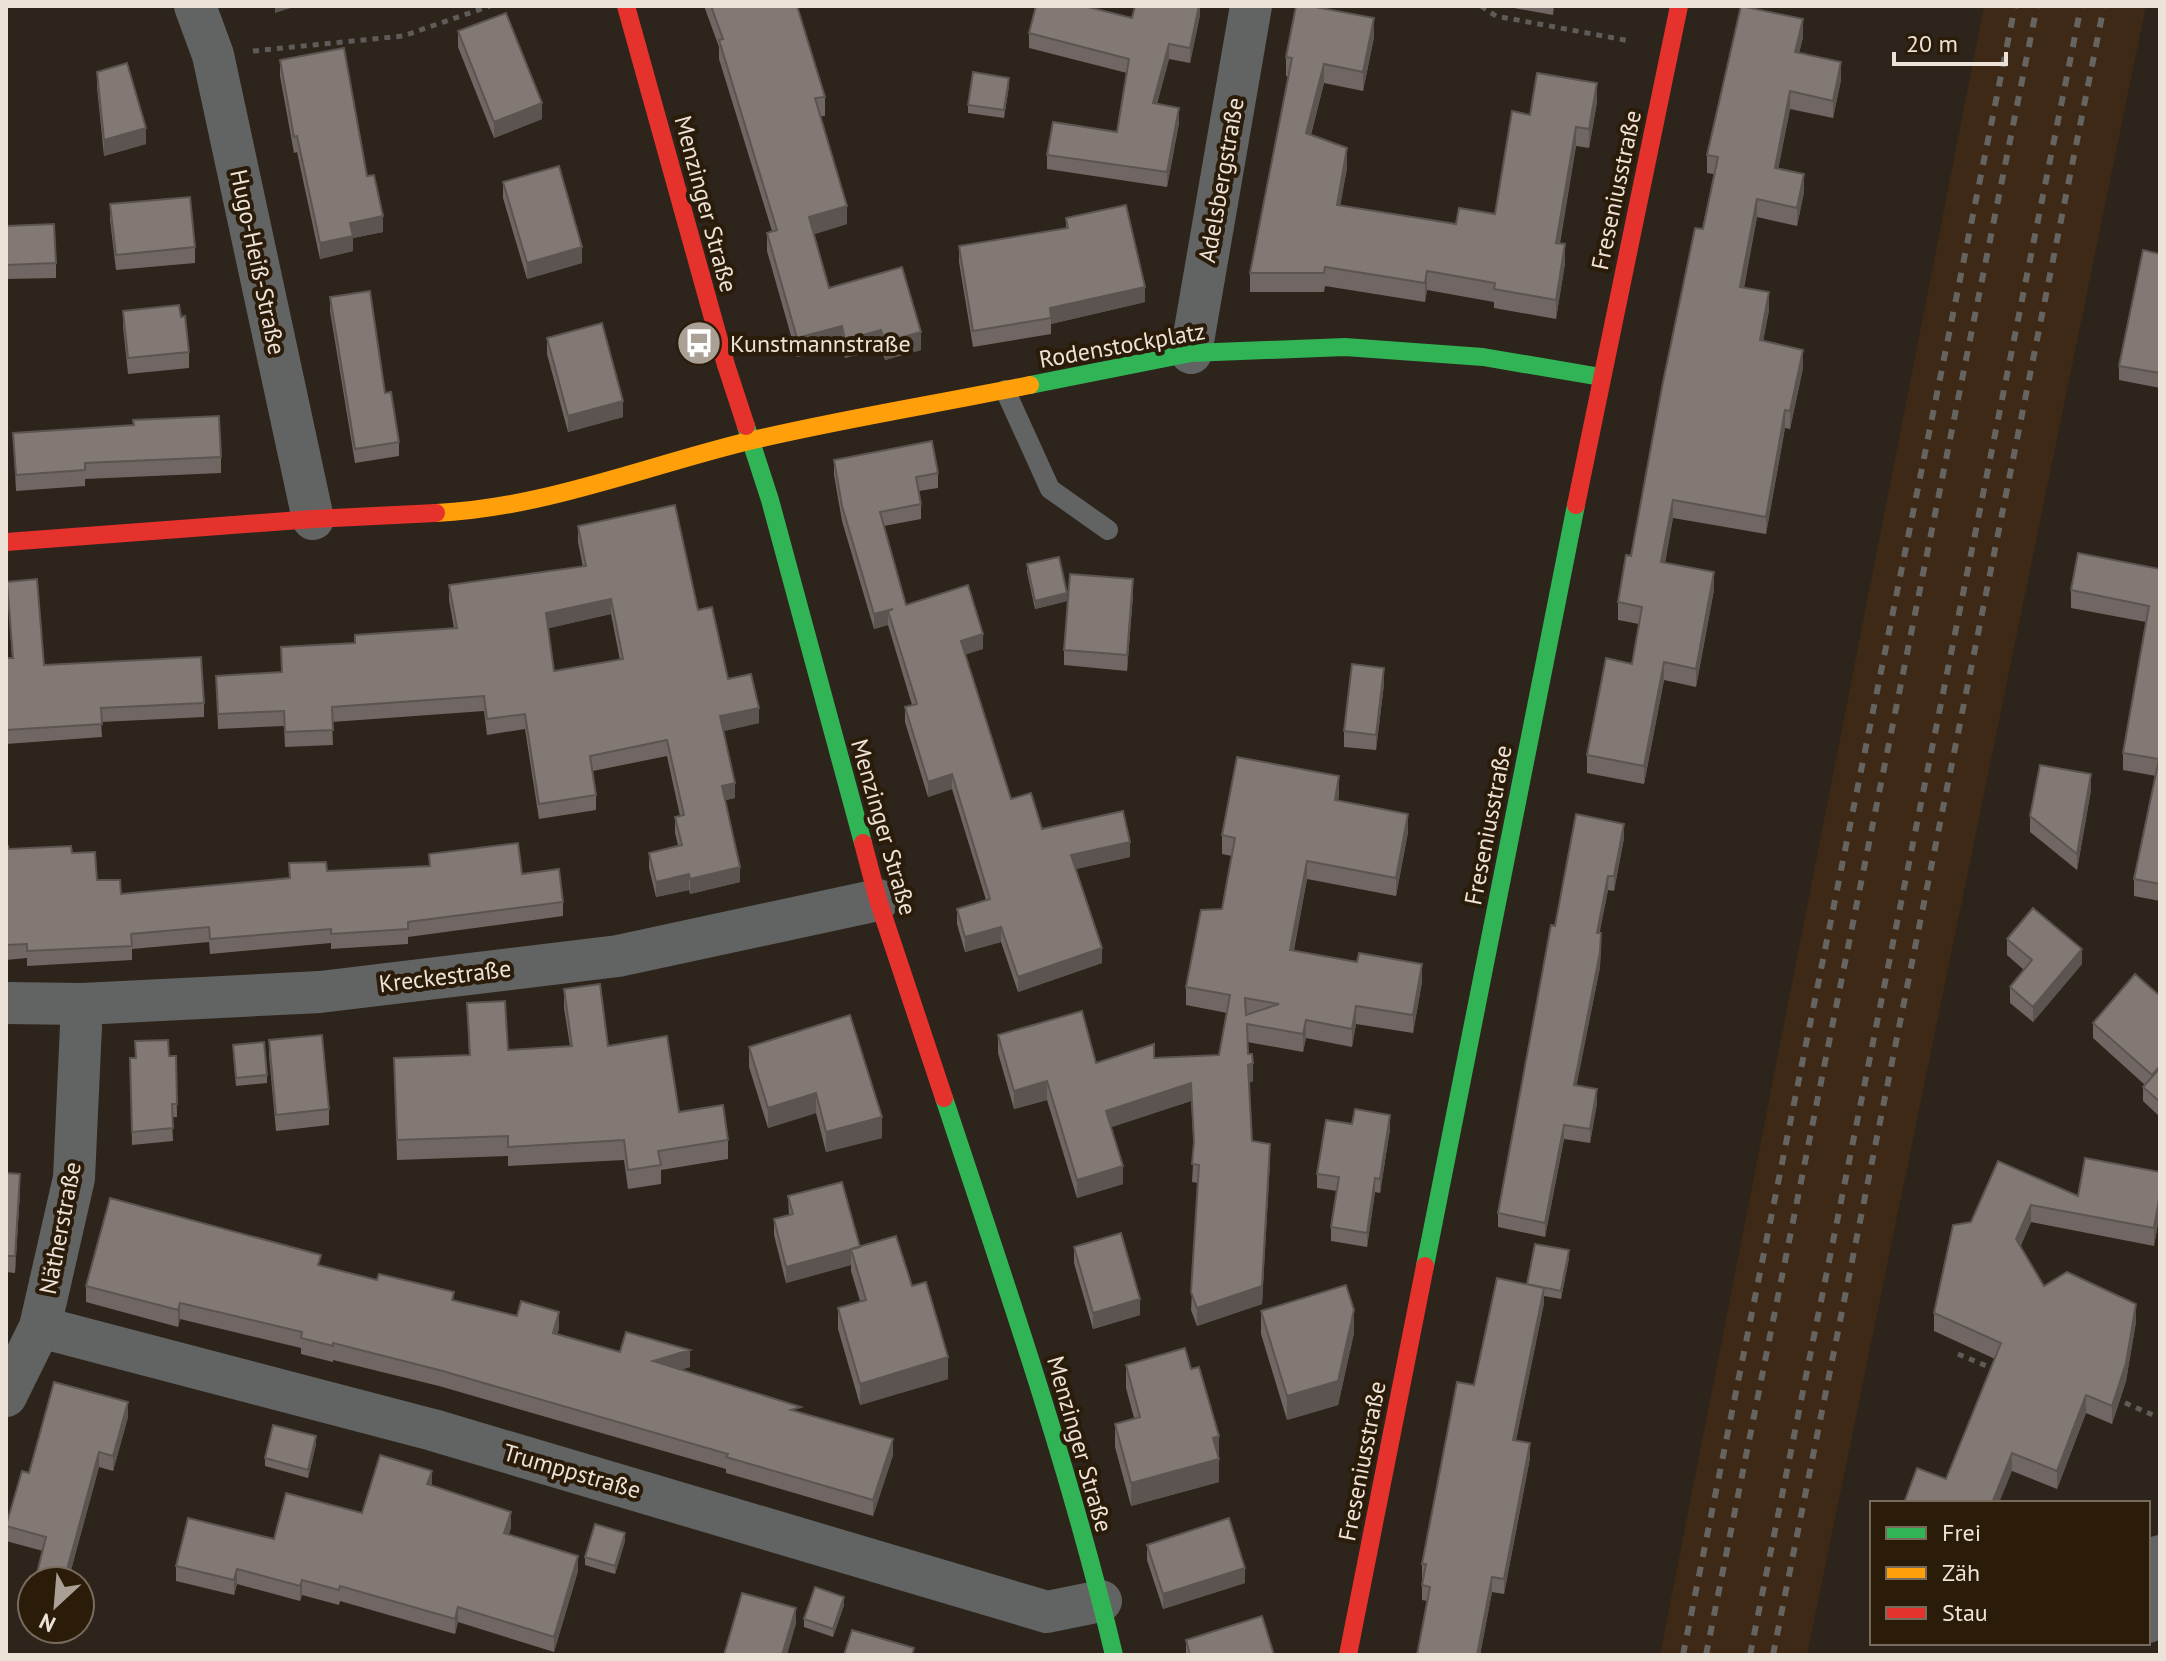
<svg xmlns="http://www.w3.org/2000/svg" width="2166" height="1661" font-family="'PT Sans',sans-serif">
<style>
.built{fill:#3d2915}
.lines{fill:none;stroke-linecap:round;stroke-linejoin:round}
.path{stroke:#5e5b59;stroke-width:5;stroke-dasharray:6 6;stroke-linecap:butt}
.lane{stroke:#626464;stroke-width:20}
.street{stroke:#626464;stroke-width:42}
.fast{stroke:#30b455;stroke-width:18}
.slow{stroke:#ff9f0a;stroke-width:18}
.jam{stroke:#e5322d;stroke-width:18}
.rail{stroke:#666461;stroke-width:6;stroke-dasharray:10 10;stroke-linecap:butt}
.wall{fill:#706764;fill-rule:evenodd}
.shaded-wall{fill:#5b5451}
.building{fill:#827874;stroke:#5b5451;stroke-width:2;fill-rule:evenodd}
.labels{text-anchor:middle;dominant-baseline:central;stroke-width:8;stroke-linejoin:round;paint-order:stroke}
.street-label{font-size:24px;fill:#ede2d7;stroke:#2b1b09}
.poi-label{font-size:24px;fill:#ede2d7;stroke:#2b1b09;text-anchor:start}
</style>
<rect width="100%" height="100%" fill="#2d241b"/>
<!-- built -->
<path class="built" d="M 1984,6 L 2146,6 L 1807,1655 L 1660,1655 Z"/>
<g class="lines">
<!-- path -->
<path class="path" d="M 1481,6 L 1496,16 L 1630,41
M 253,51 L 403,36 L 490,6
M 1958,1354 L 1996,1370
M 2114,1398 L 2153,1415"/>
<!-- lane -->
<path class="lane" d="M 1005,390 L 1050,489 L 1108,530"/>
<!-- street -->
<path class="street" d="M 195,6 L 213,55 L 313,519
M 1191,353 L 1251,6
M 6,1003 L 82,1004 L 320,992 L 618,956 L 878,900
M 40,1327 L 433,1430 L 1047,1612 L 1101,1601
M 6,1396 L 40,1327 L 74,1178 L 82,1004
M 2148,1622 L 2160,1556"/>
<!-- fast -->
<path class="fast" d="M 1030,385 L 1191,353 L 1345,347 L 1483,357 L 1601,377
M 746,426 L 770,500 L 863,843
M 944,1098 C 1005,1282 1069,1466 1114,1655
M 1425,1266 L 1576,505"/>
<!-- slow -->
<path class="slow" d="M 436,513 C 543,508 646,466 749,441 C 842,419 937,404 1030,385"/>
<!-- jam -->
<path class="jam" d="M 626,6 L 726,365 L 746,426
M 1576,505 L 1679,6
M 6,542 L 313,519 L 436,513
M 863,843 L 878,900 L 944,1098
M 1348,1655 L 1425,1266"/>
<!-- rail -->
<path class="rail" d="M 1683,1655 L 2015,6
M 1706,1655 L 2037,6
M 1750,1655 L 2081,6
M 1773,1655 L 2104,6"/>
</g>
<!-- wall -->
<path class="wall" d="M 704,6 L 797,6 L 825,97 L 825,116 L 821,116 L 847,224 L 814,234 L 829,288 L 921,350 L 885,360 L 881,348 L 845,358 L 842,344 L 797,357 L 767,251 L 767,233 L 772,231 L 719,59 L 719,47 Z
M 1200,6 L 1200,15 L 1190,63 L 1169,59 L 1157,104 L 1179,123 L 1167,187 L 1047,169 L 1047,155 L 1117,132 L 1127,73 L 1029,48 L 1029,33 L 1132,18 Z
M 1514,6 L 1554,6 L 1553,15 L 1514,8 Z
M 458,31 L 542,119 L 494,138 L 458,47 Z
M 1374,37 L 1363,91 L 1324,83 L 1311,135 L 1347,168 L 1340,205 L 1456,224 L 1495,214 L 1530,115 L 1597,102 L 1589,148 L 1576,146 L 1560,243 L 1565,263 L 1556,319 L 1494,308 L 1494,302 L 1427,290 L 1425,302 L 1325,286 L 1324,292 L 1250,292 L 1250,273 L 1289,77 L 1286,76 L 1286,57 Z
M 1803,37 L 1799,53 L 1841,80 L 1833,118 L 1790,109 L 1778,169 L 1804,192 L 1797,226 L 1757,217 L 1744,288 L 1769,310 L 1763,341 L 1803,368 L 1790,429 L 1785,428 L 1766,534 L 1673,518 L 1665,563 L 1714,590 L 1696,687 L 1664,680 L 1644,784 L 1587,773 L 1587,755 L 1632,664 L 1639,624 L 1618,620 L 1618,602 L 1631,556 L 1714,174 L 1707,173 L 1707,155 Z
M 280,60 L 367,176 L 383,232 L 353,238 L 353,251 L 320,259 L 297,152 L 294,153 L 280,76 Z
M 97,72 L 146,144 L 104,156 L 97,87 Z
M 1009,86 L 1004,118 L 968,113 L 968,105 Z
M 503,182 L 582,263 L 527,279 L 503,198 Z
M 110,204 L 195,247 L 195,263 L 116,270 L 110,220 Z
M 1066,218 L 1145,302 L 1051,324 L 1051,334 L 973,347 L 959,262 L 959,246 L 1066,228 Z
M 6,226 L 56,263 L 56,278 L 6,279 Z
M 2160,254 L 2160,388 L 2119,380 L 2119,366 Z
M 330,297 L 385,393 L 399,442 L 399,456 L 355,463 L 330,311 Z
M 123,311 L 189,352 L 189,368 L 128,374 L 123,327 Z
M 547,338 L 623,417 L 568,432 L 547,354 Z
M 13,433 L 221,457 L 221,473 L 85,479 L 85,486 L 16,491 Z
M 834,460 L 938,473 L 938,488 L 919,491 L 921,504 L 921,519 L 884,526 L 906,605 L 983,649 L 965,654 L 1011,799 L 1042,829 L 1130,857 L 1076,869 L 1102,963 L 1018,992 L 1001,942 L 965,952 L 957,924 L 957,909 L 986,900 L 952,789 L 928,797 L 905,722 L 905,707 L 912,705 L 888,625 L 874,629 L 842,521 L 834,475 Z
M 578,526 L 698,610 L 728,679 L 759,723 L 723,731 L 735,798 L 725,800 L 740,882 L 690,894 L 689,890 L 656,897 L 649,868 L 649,853 L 678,845 L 675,833 L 675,817 L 680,816 L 667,756 L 593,771 L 596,795 L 596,810 L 539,819 L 525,729 L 487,735 L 484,711 L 332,722 L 333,745 L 285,747 L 284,726 L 218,729 L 216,676 L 282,672 L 281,647 L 355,643 L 454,628 L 449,600 L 449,585 L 583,567 L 578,542 ZM 611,614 L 620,660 L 554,671 L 548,628 Z
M 1027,564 L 1067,601 L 1035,609 L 1027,572 Z
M 2160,569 L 2160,901 L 2134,896 L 2134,879 L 2156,776 L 2123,770 L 2123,753 L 2146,622 L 2071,608 L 2071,590 Z
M 7,582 L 44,665 L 204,703 L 204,717 L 101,722 L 102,737 L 6,744 L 6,658 L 12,658 Z
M 1133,595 L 1127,671 L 1064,665 L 1064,650 Z
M 1384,684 L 1376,750 L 1344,747 L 1344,731 Z
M 2091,790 L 2077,870 L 2030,832 L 2030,816 Z
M 1339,794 L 1338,801 L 1408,832 L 1396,896 L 1307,879 L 1294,950 L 1422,982 L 1413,1033 L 1356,1024 L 1352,1047 L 1306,1038 L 1303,1052 L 1247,1042 L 1248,1054 L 1253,1081 L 1249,1083 L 1252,1141 L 1270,1162 L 1262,1304 L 1197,1326 L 1191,1310 L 1198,1183 L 1192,1182 L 1194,1148 L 1191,1101 L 1111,1127 L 1123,1184 L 1077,1198 L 1047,1100 L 1014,1109 L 998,1053 L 998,1035 L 1096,1063 L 1219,1055 L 1227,1013 L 1186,1005 L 1186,987 L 1222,909 L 1232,856 L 1222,854 L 1222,835 Z
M 1624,838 L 1614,891 L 1608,890 L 1599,933 L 1601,948 L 1600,967 L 1576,1085 L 1597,1103 L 1590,1143 L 1564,1139 L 1545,1237 L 1498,1227 L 1498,1213 L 1555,926 Z
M 6,846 L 9,849 L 72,853 L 97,880 L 121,894 L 289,879 L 289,863 L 327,871 L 429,866 L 429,854 L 522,874 L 563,902 L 563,916 L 408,937 L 408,944 L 331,949 L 331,943 L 210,954 L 209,942 L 132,949 L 132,960 L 27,966 L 27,958 L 6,960 Z
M 2007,939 L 2082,964 L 2033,1022 L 2010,1003 L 2010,987 L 2024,970 L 2007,955 Z
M 564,989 L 608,1046 L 679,1112 L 728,1140 L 728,1159 L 661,1170 L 661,1184 L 628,1189 L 624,1160 L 508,1166 L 508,1156 L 397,1160 L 394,1058 L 469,1055 L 467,1003 L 508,1050 L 570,1046 L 564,1008 Z
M 2160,996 L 2160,1117 L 2143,1101 L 2143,1087 L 2145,1085 L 2093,1038 L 2093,1023 Z
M 269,1040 L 329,1109 L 329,1125 L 276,1131 L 269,1056 Z
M 135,1041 L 169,1056 L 176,1056 L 177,1117 L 172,1117 L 173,1141 L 132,1145 L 130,1058 L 135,1058 Z
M 749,1047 L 882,1138 L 826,1152 L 816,1113 L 768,1128 L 749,1067 Z
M 233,1053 L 267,1075 L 267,1083 L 236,1086 Z
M 1390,1129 L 1380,1193 L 1375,1192 L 1367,1247 L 1331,1241 L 1331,1227 L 1337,1191 L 1317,1188 L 1317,1174 Z
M 1998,1161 L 2078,1196 L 2160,1172 L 2160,1211 L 2154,1246 L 2031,1222 L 2020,1247 L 2044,1286 L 2136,1322 L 2126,1381 L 2112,1424 L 2086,1413 L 2057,1489 L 2012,1471 L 1946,1479 L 1995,1359 L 1934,1331 L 1934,1313 Z
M 6,1173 L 20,1191 L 15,1273 L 6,1272 Z
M 788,1196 L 860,1247 L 912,1286 L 948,1379 L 860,1405 L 838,1329 L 838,1308 L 860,1301 L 851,1271 L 851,1265 L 786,1283 L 774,1235 L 774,1219 L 789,1215 Z
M 1074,1247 L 1140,1315 L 1093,1329 L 1074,1263 Z
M 1569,1258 L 1561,1299 L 1544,1296 L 1544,1303 L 1516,1440 L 1530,1458 L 1504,1594 L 1492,1592 L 1480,1655 L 1417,1655 L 1427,1601 L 1422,1600 L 1422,1564 L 1474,1385 L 1527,1285 Z
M 321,1266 L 559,1328 L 557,1335 L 620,1352 L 690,1367 L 680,1370 L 801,1413 L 893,1455 L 873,1516 L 726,1473 L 726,1469 L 439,1386 L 333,1360 L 333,1362 L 301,1354 L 301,1348 L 180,1319 L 178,1327 L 86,1302 L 86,1286 Z
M 1261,1311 L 1354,1333 L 1338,1405 L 1287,1420 L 1261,1334 Z
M 1126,1365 L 1191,1369 L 1219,1436 L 1219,1482 L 1131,1506 L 1115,1447 L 1115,1424 L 1134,1418 L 1126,1388 Z
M 128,1417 L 113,1471 L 99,1467 L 68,1581 L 35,1581 L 43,1551 L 6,1541 L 6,1526 L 29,1473 Z
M 316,1444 L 308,1478 L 265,1466 L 265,1458 Z
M 432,1486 L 511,1527 L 509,1534 L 578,1571 L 554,1652 L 458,1622 L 455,1634 L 340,1601 L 339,1605 L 302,1595 L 300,1601 L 237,1584 L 234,1595 L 176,1581 L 176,1566 L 362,1513 Z
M 625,1541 L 615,1574 L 585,1565 L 585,1557 Z
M 1147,1545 L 1245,1583 L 1163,1609 L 1147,1560 Z
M 32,1595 L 32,1618 L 30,1617 L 30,1602 Z
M 844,1605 L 833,1637 L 804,1627 L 804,1619 Z
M 1186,1640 L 1274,1655 L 1186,1655 Z"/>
<!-- shaded-wall -->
<path class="shaded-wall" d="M 275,6 L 297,6 L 275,13 Z
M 1199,6 L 1200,6 L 1200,15 L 1190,63 L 1190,48 Z
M 1374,18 L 1374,37 L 1363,91 L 1363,72 Z
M 1803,19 L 1803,37 L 1795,70 L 1795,52 Z
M 1169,44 L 1169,59 L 1153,118 L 1153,103 Z
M 1841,62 L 1841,80 L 1833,118 L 1833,101 Z
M 1324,64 L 1324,83 L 1306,152 L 1306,133 Z
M 1009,78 L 1009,86 L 1004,118 L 1004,110 Z
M 1597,83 L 1597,102 L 1589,148 L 1589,129 Z
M 1790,91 L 1790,109 L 1775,186 L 1775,168 Z
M 542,103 L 542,119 L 494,138 L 494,122 Z
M 1179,108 L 1179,123 L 1167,187 L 1167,172 Z
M 1576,127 L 1576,146 L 1556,262 L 1556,243 Z
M 146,128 L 146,144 L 104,156 L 104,140 Z
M 1347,148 L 1347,168 L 1337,224 L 1337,205 Z
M 1804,174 L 1804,192 L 1797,226 L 1797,208 Z
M 1757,199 L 1757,217 L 1740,305 L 1740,287 Z
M 847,206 L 847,224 L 809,236 L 809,217 Z
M 383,216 L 383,232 L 353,238 L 353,251 L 320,259 L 320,243 L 350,223 Z
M 1565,244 L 1565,263 L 1556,319 L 1556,300 Z
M 582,247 L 582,263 L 527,279 L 527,263 Z
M 1427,271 L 1427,290 L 1425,302 L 1425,283 Z
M 1145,287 L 1145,302 L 1051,324 L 1050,308 Z
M 1769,292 L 1769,310 L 1760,358 L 1760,340 Z
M 842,326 L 842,344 L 797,357 L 797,338 Z
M 881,330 L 881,348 L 845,358 L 845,340 Z
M 921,332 L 921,350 L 885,360 L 885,342 Z
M 1803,350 L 1803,368 L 1790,429 L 1790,411 Z
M 623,401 L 623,417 L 568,432 L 568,416 Z
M 1785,410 L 1785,428 L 1766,534 L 1766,517 Z
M 1673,500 L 1673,518 L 1661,580 L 1661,562 Z
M 1714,572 L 1714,590 L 1696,687 L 1696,669 Z
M 1133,579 L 1133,595 L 1127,671 L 1127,655 Z
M 1067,593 L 1067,601 L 1035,609 L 1035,601 Z
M 611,599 L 611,614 L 546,629 L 546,613 Z
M 888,611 L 888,625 L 874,629 L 874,614 Z
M 983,634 L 983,649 L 961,656 L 961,641 Z
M 1664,662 L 1664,680 L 1644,784 L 1644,766 Z
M 1384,668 L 1384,684 L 1376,750 L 1376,735 Z
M 759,708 L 759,723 L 720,732 L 720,716 Z
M 952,774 L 952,789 L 928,797 L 928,782 Z
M 2091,774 L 2091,790 L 2077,870 L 2077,854 Z
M 1339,776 L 1339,794 L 1335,818 L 1335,800 Z
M 735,783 L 735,798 L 722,801 L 722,786 Z
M 1408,814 L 1408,832 L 1396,896 L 1396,878 Z
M 1624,824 L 1624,838 L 1614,891 L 1614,876 Z
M 1130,842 L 1130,857 L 1071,870 L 1071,855 Z
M 1307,861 L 1307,879 L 1290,968 L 1290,950 Z
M 740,867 L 740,882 L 690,894 L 690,879 Z
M 689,874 L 689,890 L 656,897 L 656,882 Z
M 1608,876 L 1608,890 L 1597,947 L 1597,933 Z
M 1001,927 L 1001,942 L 965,952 L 965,937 Z
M 1601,933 L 1600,967 L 1574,1099 L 1574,1085 Z
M 1102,948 L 1102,963 L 1018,992 L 1018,977 Z
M 2082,949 L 2082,964 L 2033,1022 L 2033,1007 Z
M 1422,964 L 1422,982 L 1413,1033 L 1413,1015 Z
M 1356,1006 L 1356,1024 L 1352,1047 L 1352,1029 Z
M 1306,1020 L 1306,1038 L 1303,1052 L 1303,1034 Z
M 1253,1063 L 1253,1081 L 1248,1083 L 1248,1065 Z
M 1047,1081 L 1047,1100 L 1014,1109 L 1014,1091 Z
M 1191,1083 L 1191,1101 L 1106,1129 L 1106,1111 Z
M 1597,1089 L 1597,1103 L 1590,1143 L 1590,1129 Z
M 816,1093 L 816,1113 L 768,1128 L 768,1108 Z
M 1390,1115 L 1390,1129 L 1380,1193 L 1380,1179 Z
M 882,1117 L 882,1138 L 826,1152 L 826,1132 Z
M 1564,1125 L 1564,1139 L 1545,1237 L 1545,1223 Z
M 1270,1144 L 1262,1304 L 1197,1326 L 1197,1308 Z
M 1123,1166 L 1123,1184 L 1077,1198 L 1077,1180 Z
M 20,1174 L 20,1191 L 15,1273 L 15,1256 Z
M 1375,1178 L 1375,1192 L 1367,1247 L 1367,1233 Z
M 2160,1193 L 2160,1211 L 2154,1246 L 2154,1228 Z
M 2031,1205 L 2031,1222 L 2016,1257 L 2016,1239 Z
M 851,1249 L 851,1265 L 786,1283 L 786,1267 Z
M 1569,1250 L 1569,1258 L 1561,1299 L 1561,1291 Z
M 1544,1288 L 1544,1303 L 1513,1455 L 1513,1440 Z
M 1140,1299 L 1140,1315 L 1093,1329 L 1093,1313 Z
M 180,1303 L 180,1319 L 178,1327 L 178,1310 Z
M 2136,1304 L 2136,1322 L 2126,1381 L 2112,1424 L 2112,1406 Z
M 1354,1310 L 1354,1333 L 1338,1405 L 1287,1420 L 1287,1396 Z
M 559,1312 L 559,1328 L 553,1350 L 553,1333 Z
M 690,1350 L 690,1367 L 653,1378 L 653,1361 Z
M 948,1357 L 948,1379 L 860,1405 L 860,1384 Z
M 2086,1395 L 2086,1413 L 2057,1489 L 2057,1471 Z
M 128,1402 L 128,1417 L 113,1471 L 113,1456 Z
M 316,1436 L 316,1444 L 308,1478 L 308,1470 Z
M 1219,1436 L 1219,1482 L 1131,1506 L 1131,1483 L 1213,1438 Z
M 893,1439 L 893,1455 L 873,1516 L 873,1500 Z
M 1530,1443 L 1530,1458 L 1504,1594 L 1504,1579 Z
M 99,1452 L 99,1467 L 68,1581 L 64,1581 Z
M 2012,1453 L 2012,1471 L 1999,1503 L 1992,1503 Z
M 432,1471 L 432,1486 L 427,1484 Z
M 511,1512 L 511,1527 L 504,1548 L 504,1533 Z
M 625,1533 L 625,1541 L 615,1574 L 615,1566 Z
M 578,1556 L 578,1571 L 554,1652 L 554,1637 Z
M 1245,1568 L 1245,1583 L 1163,1609 L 1163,1594 Z
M 237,1569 L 237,1584 L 234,1595 L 234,1580 Z
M 1492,1577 L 1492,1592 L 1480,1655 L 1477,1655 Z
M 302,1580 L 302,1595 L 300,1601 L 300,1586 Z
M 844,1597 L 844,1605 L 833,1637 L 833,1629 Z
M 458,1607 L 458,1622 L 455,1634 L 455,1619 Z
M 796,1608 L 796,1624 L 787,1655 L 782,1655 Z"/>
<!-- building -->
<path class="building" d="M 711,6 L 797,6 L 825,97 L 815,98 L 847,206 L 809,217 L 829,288 L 902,267 L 921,332 L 885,342 L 881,330 L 845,340 L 842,326 L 797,338 L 767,233 L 777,230 L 719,40 L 723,39 Z
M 1036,6 L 1084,6 L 1132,18 L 1135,6 L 1199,6 L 1190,48 L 1169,44 L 1153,103 L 1179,108 L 1167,172 L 1047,155 L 1053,122 L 1117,132 L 1129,59 L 1029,33 Z
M 1296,6 L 1310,6 L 1374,18 L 1363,72 L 1324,64 L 1306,133 L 1347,148 L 1337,205 L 1456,224 L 1459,208 L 1495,214 L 1512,111 L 1530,115 L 1537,73 L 1597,83 L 1589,129 L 1576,127 L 1556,243 L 1565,244 L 1556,300 L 1494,289 L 1495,283 L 1427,271 L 1425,283 L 1325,267 L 1324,273 L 1250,273 L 1292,58 L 1286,57 Z
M 1741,6 L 1803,19 L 1795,52 L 1841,62 L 1833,101 L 1790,91 L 1775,168 L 1804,174 L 1797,208 L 1757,199 L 1740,287 L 1769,292 L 1760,340 L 1803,350 L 1790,411 L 1785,410 L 1766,517 L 1673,500 L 1661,562 L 1714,572 L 1696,669 L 1664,662 L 1644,766 L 1587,755 L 1606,658 L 1632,664 L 1642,607 L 1618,602 L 1626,555 L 1631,556 L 1662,387 L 1695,228 L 1703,229 L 1718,157 L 1707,155 Z
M 506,13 L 542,103 L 494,122 L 458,31 Z
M 344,48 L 367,176 L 374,175 L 383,216 L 350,223 L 353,236 L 320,243 L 297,136 L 294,137 L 280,60 Z
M 127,63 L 146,128 L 104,140 L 97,72 Z
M 973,72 L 1009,78 L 1004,110 L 968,105 Z
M 559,166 L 582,247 L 527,263 L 503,182 Z
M 190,197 L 195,247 L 116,255 L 110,204 Z
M 1126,205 L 1145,287 L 1050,308 L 1051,318 L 973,331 L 959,246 L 1068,228 L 1066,218 Z
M 54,224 L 56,263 L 6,265 L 6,226 Z
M 2143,250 L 2160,254 L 2160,373 L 2119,366 Z
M 370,291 L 385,393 L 391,392 L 399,442 L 355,449 L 330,297 Z
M 179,305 L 181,317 L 185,316 L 189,352 L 128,358 L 123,311 Z
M 602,323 L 623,401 L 568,416 L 547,338 Z
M 219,416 L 221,457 L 85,463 L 85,470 L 16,475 L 13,433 L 134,425 L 133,420 Z
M 932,441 L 938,473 L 916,477 L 921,504 L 880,512 L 906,605 L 968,585 L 983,634 L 961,641 L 1011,799 L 1031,793 L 1042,829 L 1123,811 L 1130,842 L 1071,855 L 1102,948 L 1018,977 L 1001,927 L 965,937 L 957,909 L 990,899 L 952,774 L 928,782 L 905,707 L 917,704 L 888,611 L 893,609 L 874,614 L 842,506 L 834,460 Z
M 675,505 L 698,610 L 712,607 L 728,679 L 751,674 L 759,708 L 720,716 L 735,783 L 722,786 L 740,867 L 690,879 L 689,874 L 656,882 L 649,853 L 682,845 L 675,817 L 684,815 L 667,740 L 590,756 L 596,795 L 539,804 L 525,714 L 487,719 L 484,696 L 332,707 L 333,730 L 285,732 L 284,711 L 218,714 L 216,676 L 282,672 L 281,647 L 355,643 L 355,635 L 457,628 L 449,585 L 586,566 L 578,526 ZM 611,599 L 623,659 L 554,671 L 546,613 Z
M 2078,553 L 2160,569 L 2160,884 L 2134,879 L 2159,759 L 2123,753 L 2149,606 L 2071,590 Z
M 1059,557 L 1067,593 L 1035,601 L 1027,564 Z
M 1070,574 L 1133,579 L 1127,655 L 1064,650 Z
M 37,579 L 44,665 L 201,657 L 204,703 L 101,708 L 102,724 L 6,730 L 6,658 L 13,658 L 7,582 Z
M 1352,664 L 1384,668 L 1376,735 L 1344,731 Z
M 1237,757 L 1339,776 L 1335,800 L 1408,814 L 1396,878 L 1307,861 L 1290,950 L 1357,962 L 1359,953 L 1422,964 L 1413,1015 L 1356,1006 L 1352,1029 L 1306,1020 L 1303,1034 L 1247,1024 L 1248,1054 L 1252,1054 L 1253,1063 L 1248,1065 L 1252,1141 L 1270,1144 L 1262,1286 L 1197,1308 L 1191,1292 L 1199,1165 L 1192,1164 L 1194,1142 L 1191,1083 L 1106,1111 L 1123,1166 L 1077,1180 L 1047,1081 L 1014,1091 L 998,1035 L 1082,1011 L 1096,1063 L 1154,1044 L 1154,1058 L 1219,1055 L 1230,995 L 1186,987 L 1201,910 L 1222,909 L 1235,838 L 1222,835 ZM 1245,998 L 1279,1004 L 1246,1015 Z
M 2040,765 L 2091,774 L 2077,854 L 2030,816 Z
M 1576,814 L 1624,824 L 1614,876 L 1608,876 L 1597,933 L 1601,933 L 1600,952 L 1574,1085 L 1597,1089 L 1590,1129 L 1564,1125 L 1545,1223 L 1498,1213 L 1551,925 L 1555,926 Z
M 518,843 L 522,874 L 559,869 L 563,902 L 408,922 L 408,929 L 331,934 L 331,929 L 210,939 L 209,927 L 131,934 L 132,946 L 27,951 L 27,944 L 6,945 L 6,846 L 8,846 L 9,849 L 71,846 L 72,853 L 95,852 L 97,880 L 120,880 L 121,894 L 290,878 L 289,863 L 326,862 L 327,871 L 430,866 L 429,854 Z
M 2033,908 L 2082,949 L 2033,1007 L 2010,987 L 2032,960 L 2007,939 Z
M 2135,974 L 2160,996 L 2160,1066 L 2152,1075 L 2093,1023 Z
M 600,984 L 608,1046 L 667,1036 L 679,1112 L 723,1105 L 728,1140 L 658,1151 L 661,1165 L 628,1170 L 624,1140 L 508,1147 L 508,1136 L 397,1140 L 394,1058 L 470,1055 L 467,1003 L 505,1001 L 508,1050 L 572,1046 L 564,989 Z
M 850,1015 L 882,1117 L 826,1132 L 816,1093 L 768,1108 L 749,1047 Z
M 322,1035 L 329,1109 L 276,1115 L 269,1040 Z
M 168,1040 L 169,1056 L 176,1056 L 177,1104 L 172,1104 L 173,1128 L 132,1132 L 130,1058 L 136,1058 L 135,1041 Z
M 264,1042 L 267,1075 L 236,1078 L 233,1045 Z
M 2160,1068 L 2160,1102 L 2143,1087 Z
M 1355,1109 L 1390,1115 L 1380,1179 L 1375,1178 L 1367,1233 L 1331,1227 L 1339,1177 L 1317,1174 L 1326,1120 L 1352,1124 Z
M 2085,1158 L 2160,1172 L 2160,1193 L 2154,1228 L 2031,1205 L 2016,1239 L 2044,1286 L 2067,1272 L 2136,1304 L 2126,1363 L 2112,1406 L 2086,1395 L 2057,1471 L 2012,1453 L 1992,1503 L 1904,1503 L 1917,1468 L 1946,1479 L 2001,1343 L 1934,1313 L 1953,1225 L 1971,1222 L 1998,1161 L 2078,1196 Z
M 6,1173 L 20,1174 L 15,1256 L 6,1256 Z
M 842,1182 L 860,1247 L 786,1267 L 774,1219 L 793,1214 L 788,1196 Z
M 110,1198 L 321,1255 L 318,1265 L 377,1280 L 379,1274 L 454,1292 L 452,1300 L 517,1316 L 521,1301 L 559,1312 L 553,1333 L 620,1352 L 626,1332 L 690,1350 L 653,1361 L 801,1407 L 791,1410 L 893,1439 L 873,1500 L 726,1457 L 728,1454 L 439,1370 L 333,1343 L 333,1346 L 301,1338 L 302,1332 L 180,1303 L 178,1310 L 86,1286 Z
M 1121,1233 L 1140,1299 L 1093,1313 L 1074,1247 Z
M 896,1236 L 912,1286 L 926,1282 L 948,1357 L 860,1384 L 838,1308 L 866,1300 L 851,1249 Z
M 1535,1244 L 1569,1250 L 1561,1291 L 1527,1284 Z
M 1497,1278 L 1544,1288 L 1513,1440 L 1530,1443 L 1504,1579 L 1492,1577 L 1477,1655 L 1417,1655 L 1430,1587 L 1422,1585 L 1426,1564 L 1422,1564 L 1457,1382 L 1474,1385 Z
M 1346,1285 L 1354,1310 L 1338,1381 L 1287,1396 L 1261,1311 Z
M 1185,1348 L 1191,1369 L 1199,1367 L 1219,1436 L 1213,1438 L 1219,1459 L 1131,1483 L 1115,1424 L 1140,1417 L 1126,1365 Z
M 54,1382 L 128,1402 L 113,1456 L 99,1452 L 64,1581 L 35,1581 L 46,1537 L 6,1526 L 22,1471 L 29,1473 Z
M 273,1425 L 316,1436 L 308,1470 L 265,1458 Z
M 380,1455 L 432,1471 L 427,1484 L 511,1512 L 504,1533 L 578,1556 L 554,1637 L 458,1607 L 455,1619 L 340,1586 L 339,1590 L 302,1580 L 300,1586 L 237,1569 L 234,1580 L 176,1566 L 188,1518 L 274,1539 L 286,1493 L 362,1513 Z
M 1229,1518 L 1245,1568 L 1163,1594 L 1147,1545 Z
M 595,1524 L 625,1533 L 615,1566 L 585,1557 Z
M 815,1587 L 844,1597 L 833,1629 L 804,1619 Z
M 742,1593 L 796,1608 L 782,1655 L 724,1655 Z
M 1262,1616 L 1274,1655 L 1190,1655 L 1186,1640 Z
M 852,1630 L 914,1648 L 912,1655 L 844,1655 Z"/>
<!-- icons -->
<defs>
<g id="bus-disc" transform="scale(2.3)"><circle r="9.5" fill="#aaa095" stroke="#2b1b09"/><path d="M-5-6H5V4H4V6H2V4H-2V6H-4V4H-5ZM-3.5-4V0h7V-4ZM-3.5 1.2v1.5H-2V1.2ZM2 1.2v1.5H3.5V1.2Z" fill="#fff"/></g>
</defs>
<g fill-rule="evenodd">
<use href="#bus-disc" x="699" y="343"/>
</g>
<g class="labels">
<!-- street labels -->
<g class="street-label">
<text transform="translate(1221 180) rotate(-80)">Adelsbergstraße</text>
<text transform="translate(1616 190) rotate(-78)">Freseniusstraße</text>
<text transform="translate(706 204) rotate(75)">Menzinger Straße</text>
<text transform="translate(258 262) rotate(78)">Hugo-Heiß-Straße</text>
<text transform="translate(1122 345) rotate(-10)">Rodenstockplatz</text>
<text transform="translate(1488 825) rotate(-79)">Freseniusstraße</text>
<text transform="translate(884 827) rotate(74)">Menzinger Straße</text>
<text transform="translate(445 976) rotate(-7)">Kreckestraße</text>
<text transform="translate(60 1228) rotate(-79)">Nätherstraße</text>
<text transform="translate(1080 1444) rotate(74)">Menzinger Straße</text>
<text transform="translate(1362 1461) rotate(-79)">Freseniusstraße</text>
<text transform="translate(572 1471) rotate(16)">Trumppstraße</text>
</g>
<!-- poi labels -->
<g class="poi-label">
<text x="730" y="343">Kunstmannstraße</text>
</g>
</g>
<!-- border -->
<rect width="2166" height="1661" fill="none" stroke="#ede2d7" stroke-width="16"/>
<!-- legend -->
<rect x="1870" y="1501" width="280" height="144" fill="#2b1b09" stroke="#796b5b" stroke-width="2"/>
<rect x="1886" y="1527" width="40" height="12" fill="#30b455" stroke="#796b5b" stroke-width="2"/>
<text x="1942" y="1541" font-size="24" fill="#ede2d7">Frei</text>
<rect x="1886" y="1567" width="40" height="12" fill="#ff9f0a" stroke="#796b5b" stroke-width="2"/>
<text x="1942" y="1581" font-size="24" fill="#ede2d7">Zäh</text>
<rect x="1886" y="1607" width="40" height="12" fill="#e5322d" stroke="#796b5b" stroke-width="2"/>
<text x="1942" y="1621" font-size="24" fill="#ede2d7">Stau</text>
<!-- north arrow -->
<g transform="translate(56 1605) rotate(206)"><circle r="38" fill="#2b1b09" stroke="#796b5b" stroke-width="2"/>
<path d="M0-6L14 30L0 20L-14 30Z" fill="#aaa095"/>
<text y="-12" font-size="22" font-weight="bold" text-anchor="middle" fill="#ede2d7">N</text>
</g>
<!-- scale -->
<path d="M1894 52v12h112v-12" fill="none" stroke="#ede2d7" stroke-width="4"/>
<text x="1906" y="52" font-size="24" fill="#ede2d7" stroke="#2b1b09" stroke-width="6" paint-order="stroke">20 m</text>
</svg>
